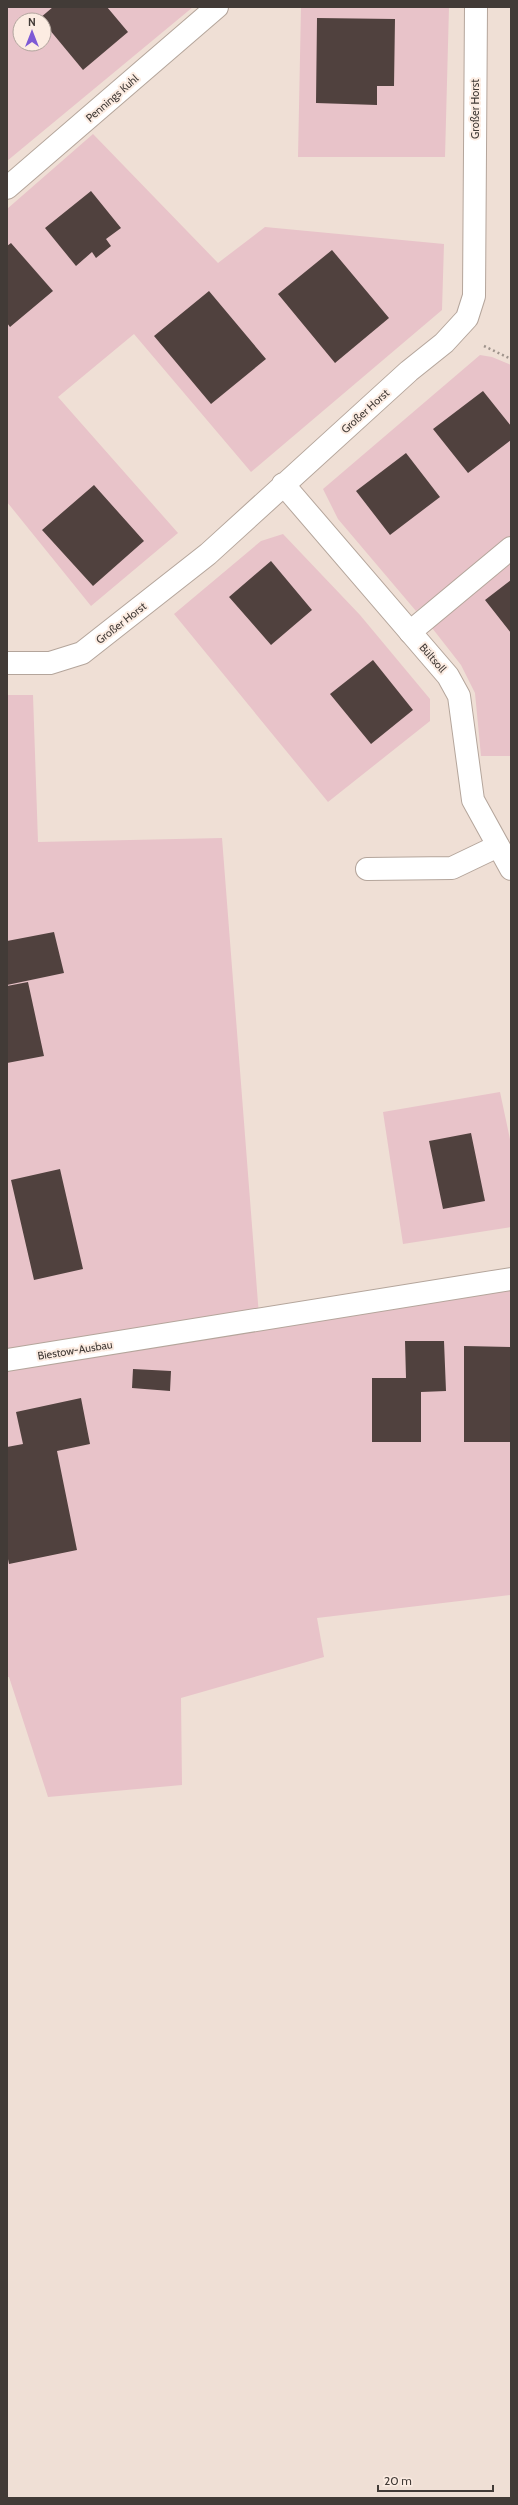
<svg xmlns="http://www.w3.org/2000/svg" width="518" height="2505" font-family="Cabin,sans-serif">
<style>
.green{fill:#e8c3c9;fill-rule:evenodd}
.building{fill:#50413e}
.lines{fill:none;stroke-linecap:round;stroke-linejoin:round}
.service-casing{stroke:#b4a59b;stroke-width:24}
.minor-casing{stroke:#b4a59b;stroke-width:24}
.path{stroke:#9e938b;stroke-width:2.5;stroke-dasharray:2 3;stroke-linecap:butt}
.service{stroke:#fff;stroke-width:22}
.minor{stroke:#fff;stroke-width:22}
.labels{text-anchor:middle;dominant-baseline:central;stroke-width:4;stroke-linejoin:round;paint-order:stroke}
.street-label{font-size:11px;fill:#423b37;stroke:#fcece2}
</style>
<rect width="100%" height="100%" fill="#efdfd5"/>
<!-- green -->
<path class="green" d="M 7,7 L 193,7 L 7,161 ZM 20,20 L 44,20 L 44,44 L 20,44 Z
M 301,7 L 449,7 L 445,157 L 298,157 Z
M 93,134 L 218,263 L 265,227 L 444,244 L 442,310 L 251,472 L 134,334 L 58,397 L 178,533 L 91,606 L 7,502 L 7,209 Z
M 480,355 L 492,357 L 511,365 L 511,540 L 416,611 L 338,519 L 323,489 Z
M 283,534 L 360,615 L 430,699 L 430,721 L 328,802 L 174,614 L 261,541 Z
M 511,555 L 511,756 L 481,756 L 475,693 L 461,665 L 429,624 Z
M 7,695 L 33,695 L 38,842 L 222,838 L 260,1329 L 511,1289 L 511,1595 L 317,1618 L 324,1657 L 181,1698 L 182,1785 L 48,1797 L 9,1677 L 7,1677 Z
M 500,1092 L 511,1144 L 511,1227 L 403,1244 L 383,1112 Z"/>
<!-- building -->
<path class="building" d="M 53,7 L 107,7 L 128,32 L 83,70 L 44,23 L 44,20 L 40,18 Z
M 317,18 L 395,19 L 394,86 L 377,86 L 377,105 L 316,103 Z
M 91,191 L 121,228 L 106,239 L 111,246 L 96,258 L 92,252 L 76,266 L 45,228 Z
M 11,243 L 53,291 L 10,327 L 7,323 L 7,246 Z
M 332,250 L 389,318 L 335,363 L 278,294 Z
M 209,291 L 266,359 L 211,404 L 154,336 Z
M 483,391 L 511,426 L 511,440 L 468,473 L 433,429 Z
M 406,453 L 440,497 L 390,535 L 356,491 Z
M 94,485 L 144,541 L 93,586 L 42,530 Z
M 271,561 L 312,610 L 271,645 L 229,597 Z
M 511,580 L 511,633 L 485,600 Z
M 373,660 L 413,710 L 371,744 L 330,694 Z
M 54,932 L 64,973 L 7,985 L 7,941 Z
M 28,982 L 44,1056 L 7,1063 L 7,986 Z
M 471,1133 L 485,1201 L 443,1209 L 429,1141 Z
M 60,1169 L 83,1269 L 34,1280 L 11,1180 Z
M 405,1341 L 444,1341 L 446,1391 L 421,1392 L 421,1442 L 372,1442 L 372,1378 L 406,1378 Z
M 464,1346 L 511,1347 L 511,1442 L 464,1442 Z
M 133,1369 L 171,1371 L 170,1391 L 132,1388 Z
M 81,1398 L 90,1444 L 57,1451 L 77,1550 L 9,1564 L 7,1554 L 7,1447 L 23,1444 L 16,1412 Z"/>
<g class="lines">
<!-- service casing -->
<g class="service-casing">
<path id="service" d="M 410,632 L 511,548
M 367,869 L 452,868 L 498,846"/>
</g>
<!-- minor casing -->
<g class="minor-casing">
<path id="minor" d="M 7,188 L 217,7
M 283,484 L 448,676 L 459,696 L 473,800 L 511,869
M 7,663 L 50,663 L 82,653 L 208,554 L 409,371 L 444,343 L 467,318 L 474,296 L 476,7
M 7,1360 L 511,1279"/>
</g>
<!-- path -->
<path class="path" d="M 484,346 L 511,359"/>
<!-- service -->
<use href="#service" class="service"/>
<!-- minor -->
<use href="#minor" class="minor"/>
</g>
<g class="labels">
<!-- street labels -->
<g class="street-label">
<text transform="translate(112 98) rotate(-41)">Pennings Kuhl</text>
<text transform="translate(475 109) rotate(-90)">Großer Horst</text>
<text transform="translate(365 411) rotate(-42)">Großer Horst</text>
<text transform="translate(121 623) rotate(-38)">Großer Horst</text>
<text transform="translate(433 658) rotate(49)">Bültsoll</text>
<text transform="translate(75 1350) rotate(-9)">Biestow-Ausbau</text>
</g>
</g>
<!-- border -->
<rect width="518" height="2505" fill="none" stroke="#423b37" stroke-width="16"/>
<!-- north arrow -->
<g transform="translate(32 32)"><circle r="19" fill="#fcece2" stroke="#b2a59e"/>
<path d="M0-3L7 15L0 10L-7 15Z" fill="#7d5ad5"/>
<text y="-6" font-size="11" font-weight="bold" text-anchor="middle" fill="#423b37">N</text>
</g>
<!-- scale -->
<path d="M378 2485v6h115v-6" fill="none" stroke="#423b37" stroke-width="2"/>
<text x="384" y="2485" font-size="12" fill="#423b37" stroke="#fcece2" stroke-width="3" paint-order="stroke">20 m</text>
</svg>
